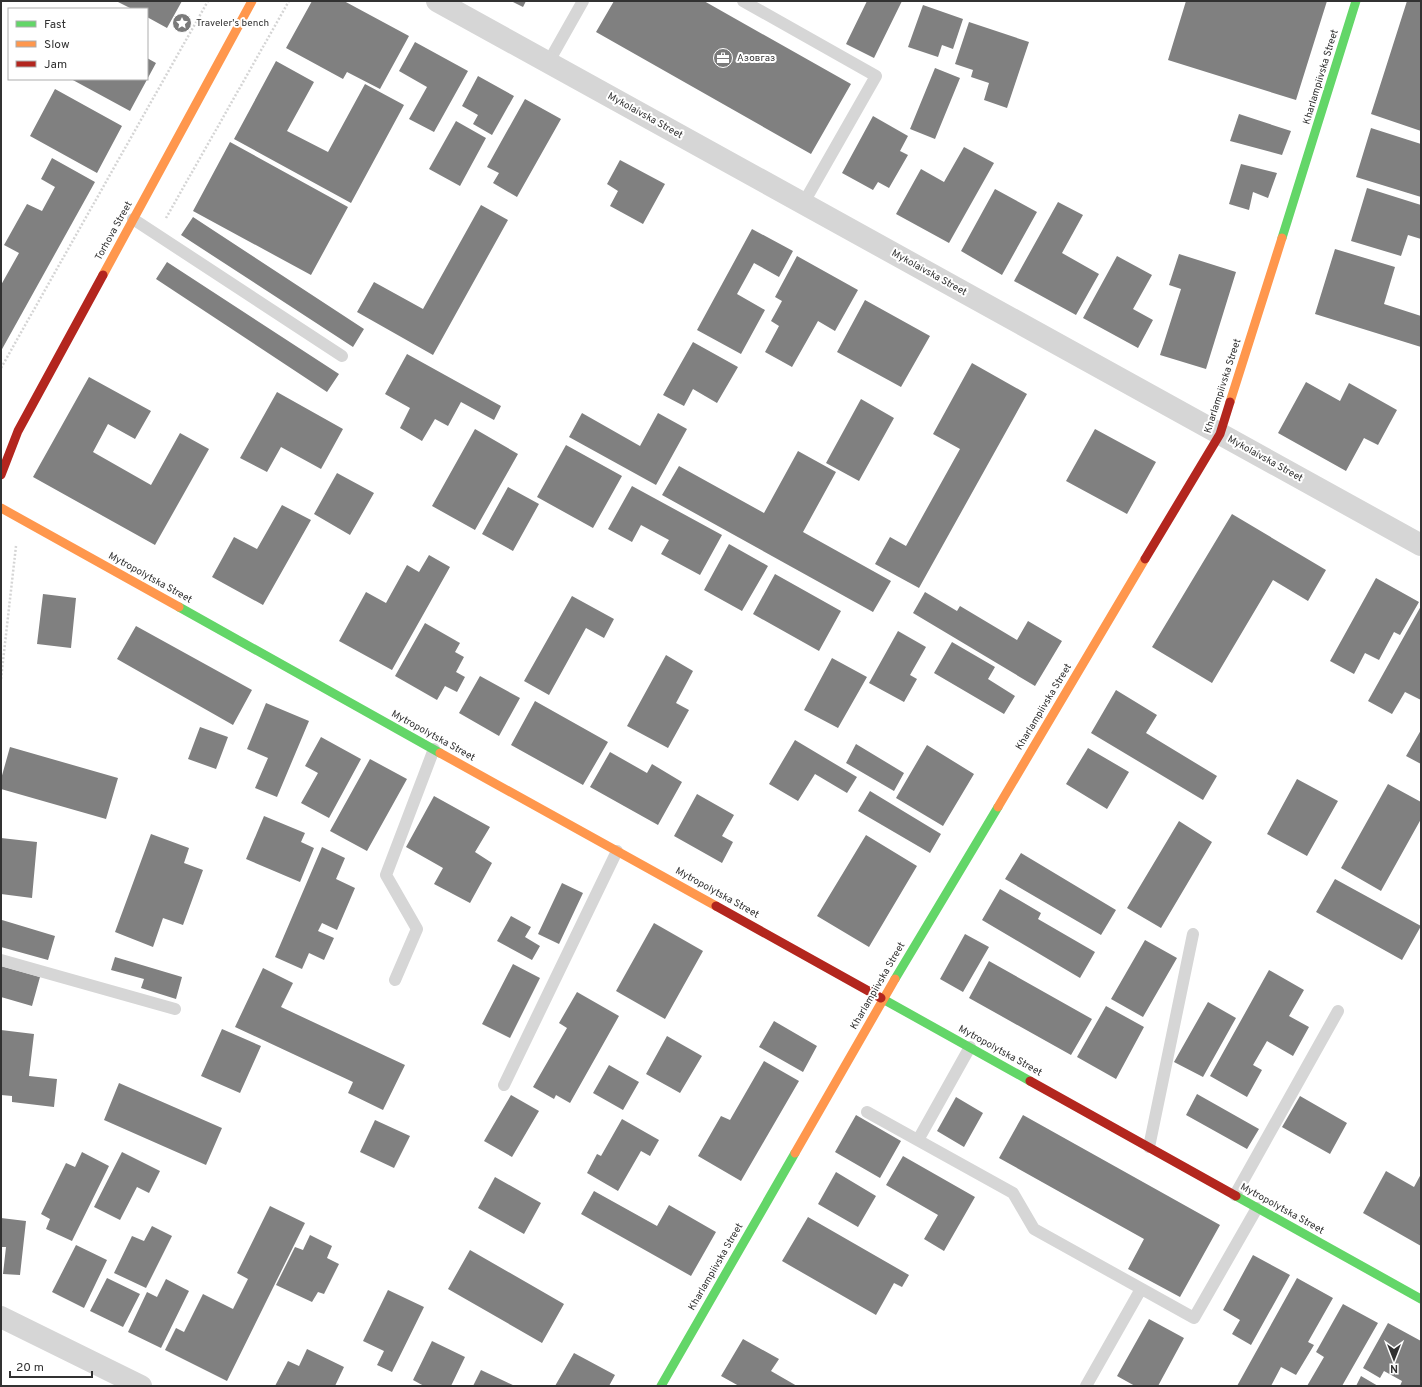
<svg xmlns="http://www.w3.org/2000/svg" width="1422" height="1387" font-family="Overpass,sans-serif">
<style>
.building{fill:#808080}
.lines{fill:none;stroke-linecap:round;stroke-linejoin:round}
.path{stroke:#d5d5d5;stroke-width:2.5;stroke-dasharray:2 2;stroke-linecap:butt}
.lane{stroke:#d6d6d6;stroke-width:12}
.street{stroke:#d6d6d6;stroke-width:22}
.fast{stroke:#63d668;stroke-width:9}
.slow{stroke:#ff974d;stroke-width:9}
.jam{stroke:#b3261e;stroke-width:9}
.labels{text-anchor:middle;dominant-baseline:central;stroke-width:4;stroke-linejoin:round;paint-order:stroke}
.poi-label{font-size:10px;fill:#323232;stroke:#fff;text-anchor:start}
.street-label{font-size:10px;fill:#323232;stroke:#fff}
</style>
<rect width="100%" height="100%" fill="#fff"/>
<!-- building -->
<path class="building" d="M 116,1 L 182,1 L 167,28 L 147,17 L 147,9 L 132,9 Z
M 312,1 L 344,1 L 409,36 L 380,89 L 347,72 L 343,79 L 286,48 Z
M 511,1 L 526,1 L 523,7 Z
M 614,1 L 704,1 L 851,84 L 811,154 L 596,32 Z
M 867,1 L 902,1 L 874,58 L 846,44 Z
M 1186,1 L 1327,1 L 1296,100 L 1168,60 Z
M 1407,1 L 1421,1 L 1421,131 L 1371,114 Z
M 923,5 L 963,19 L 953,49 L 942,45 L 938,57 L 908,47 Z
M 969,22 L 1029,42 L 1007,108 L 984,100 L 989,83 L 971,77 L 973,70 L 955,64 Z
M 415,42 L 468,71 L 434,132 L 409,119 L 427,87 L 399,71 Z
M 147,58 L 156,63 L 130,111 L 71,79 L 147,79 Z
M 276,61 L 314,82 L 287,131 L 328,152 L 365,84 L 404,105 L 351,203 L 234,139 Z
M 935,68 L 960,78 L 935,139 L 910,129 Z
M 478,76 L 514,96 L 492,135 L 473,124 L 478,115 L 462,106 Z
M 55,89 L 122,126 L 97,173 L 30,136 Z
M 525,99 L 561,119 L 517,197 L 493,183 L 499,173 L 487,167 Z
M 1239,114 L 1291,131 L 1282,155 L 1230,141 Z
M 873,116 L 908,136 L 900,151 L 908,155 L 889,188 L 878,182 L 873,190 L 842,173 Z
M 456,121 L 486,138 L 460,186 L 429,169 Z
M 1371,128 L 1421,144 L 1421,197 L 1356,177 Z
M 230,142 L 348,207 L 311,275 L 193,211 Z
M 964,147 L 994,163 L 949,243 L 896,214 L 921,169 L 944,182 Z
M 52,158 L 95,182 L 1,351 L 1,285 L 19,253 L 4,245 L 27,204 L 42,211 L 55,187 L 41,179 Z
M 620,160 L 665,184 L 643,224 L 610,206 L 618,191 L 607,184 Z
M 1241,164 L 1277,173 L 1268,198 L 1253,192 L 1249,210 L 1229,204 Z
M 1367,188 L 1421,205 L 1421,239 L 1408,235 L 1401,256 L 1351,241 Z
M 995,189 L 1037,212 L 1002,275 L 961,251 Z
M 1058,202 L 1083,215 L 1062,253 L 1099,274 L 1076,315 L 1014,281 Z
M 481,205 L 508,220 L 433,355 L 357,312 L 374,282 L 423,309 Z
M 193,217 L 364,329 L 353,347 L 181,235 Z
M 752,229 L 793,251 L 779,277 L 754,263 L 737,294 L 765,310 L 741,354 L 697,330 Z
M 1335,249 L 1395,267 L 1384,304 L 1421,316 L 1421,347 L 1315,314 Z
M 1179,254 L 1236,272 L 1206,369 L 1160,355 L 1181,289 L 1169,285 Z
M 797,256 L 858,290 L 835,331 L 818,321 L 792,367 L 765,352 L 779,326 L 771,321 L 782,301 L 775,297 Z
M 1117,256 L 1152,275 L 1133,309 L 1153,320 L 1138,348 L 1083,318 Z
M 167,262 L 339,374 L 327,392 L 156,279 Z
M 865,300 L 930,336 L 901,387 L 837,352 Z
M 693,342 L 738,367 L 717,403 L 693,389 L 684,406 L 663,395 Z
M 407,354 L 501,406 L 494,420 L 461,402 L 448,426 L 435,419 L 422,441 L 400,428 L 410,408 L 385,394 Z
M 972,363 L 1027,394 L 919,588 L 875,564 L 890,537 L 906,546 L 960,449 L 933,434 Z
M 89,377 L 151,411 L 135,439 L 108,424 L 93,452 L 151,485 L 180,433 L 209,449 L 155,545 L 33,477 Z
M 1306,382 L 1340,401 L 1349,383 L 1397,410 L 1378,445 L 1364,438 L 1346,471 L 1278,433 Z
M 277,392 L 343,429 L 321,469 L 281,447 L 267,472 L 240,458 Z
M 861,399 L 894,418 L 859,481 L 826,463 Z
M 582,413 L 640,446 L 658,413 L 687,429 L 656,485 L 569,437 Z
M 475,429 L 518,454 L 475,530 L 432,506 Z
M 1095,429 L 1156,462 L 1127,514 L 1066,481 Z
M 566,445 L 622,476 L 593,528 L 537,497 Z
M 798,451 L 836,472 L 803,532 L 891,581 L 873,612 L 662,495 L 679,466 L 764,513 Z
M 337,473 L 374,493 L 350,535 L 314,514 Z
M 632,486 L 722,535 L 700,575 L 661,554 L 669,540 L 641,525 L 632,542 L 608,529 Z
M 508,487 L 539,504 L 513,551 L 482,534 Z
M 282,505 L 311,520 L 263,605 L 212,577 L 234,537 L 257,549 Z
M 1232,514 L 1326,570 L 1308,601 L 1273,580 L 1212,683 L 1152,647 Z
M 729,544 L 768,566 L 742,611 L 704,590 Z
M 429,555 L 450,567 L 392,670 L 339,641 L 366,592 L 386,603 L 407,565 L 419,572 Z
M 775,574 L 841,611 L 819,651 L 753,614 Z
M 1376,578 L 1419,602 L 1400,635 L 1394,632 L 1379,660 L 1365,653 L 1354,674 L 1330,661 Z
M 925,592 L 957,611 L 960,606 L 1017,640 L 1028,621 L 1062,641 L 1035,686 L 913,613 Z
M 43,594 L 76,598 L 71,648 L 37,644 Z
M 572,596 L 614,619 L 604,638 L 586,628 L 549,695 L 524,681 Z
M 1421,606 L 1421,700 L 1405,692 L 1392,714 L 1368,701 Z
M 425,623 L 460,643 L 455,652 L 464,657 L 456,672 L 465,677 L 457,692 L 445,686 L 437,700 L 395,676 Z
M 136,626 L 252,690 L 233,725 L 117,659 Z
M 898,631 L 926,647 L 910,675 L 917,679 L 904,702 L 869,683 Z
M 952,642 L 995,667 L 988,679 L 1015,696 L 1004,714 L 934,673 Z
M 666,655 L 693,671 L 676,703 L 689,710 L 668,748 L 627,726 Z
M 832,658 L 867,677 L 838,728 L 804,710 Z
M 480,676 L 520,698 L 499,736 L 459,713 Z
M 1116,690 L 1157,715 L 1146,733 L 1217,776 L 1203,800 L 1091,733 Z
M 535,701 L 608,742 L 583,785 L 511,745 Z
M 266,703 L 309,721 L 277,797 L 255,788 L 268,758 L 247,749 Z
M 200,727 L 228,737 L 216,769 L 188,759 Z
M 1421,730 L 1421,764 L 1406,756 Z
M 321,737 L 361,759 L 329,818 L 301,803 L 318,773 L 305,766 Z
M 795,740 L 857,777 L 847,793 L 815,774 L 798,801 L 769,784 Z
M 856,744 L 904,773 L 894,791 L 846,763 Z
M 927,745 L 974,774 L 943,826 L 896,798 Z
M 10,747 L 118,778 L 106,819 L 1,789 L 1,779 Z
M 1088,748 L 1129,772 L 1107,809 L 1066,784 Z
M 610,752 L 647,773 L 652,764 L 682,782 L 658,825 L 590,787 Z
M 370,759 L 407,779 L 367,851 L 330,831 Z
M 1297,779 L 1338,801 L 1307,856 L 1267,834 Z
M 1388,784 L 1421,802 L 1421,819 L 1381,891 L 1341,868 Z
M 870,791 L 941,834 L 930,853 L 858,811 Z
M 697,794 L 734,815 L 722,836 L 733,842 L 722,863 L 674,836 Z
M 434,796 L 490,827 L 475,852 L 492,863 L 470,903 L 434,884 L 443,868 L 406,847 Z
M 264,816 L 305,833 L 301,842 L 314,848 L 300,882 L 246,859 Z
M 1179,821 L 1212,842 L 1161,928 L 1127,908 Z
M 151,834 L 189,848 L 184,863 L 203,870 L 183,925 L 163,918 L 153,947 L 115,932 Z
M 866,835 L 917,866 L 869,947 L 817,916 Z
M 1,838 L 37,842 L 32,898 L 1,894 Z
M 322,847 L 345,858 L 336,879 L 355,888 L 337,930 L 322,923 L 318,931 L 334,938 L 324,960 L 309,953 L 302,969 L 275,957 Z
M 1021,853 L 1116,910 L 1101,935 L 1005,879 Z
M 1335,879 L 1421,926 L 1402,960 L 1316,912 Z
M 562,883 L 583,893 L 559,944 L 538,934 Z
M 1000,889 L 1041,913 L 1038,919 L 1095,952 L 1080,978 L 982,920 Z
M 511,916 L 531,927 L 525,937 L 540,946 L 532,960 L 497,941 Z
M 2,920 L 55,936 L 48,960 L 1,947 Z
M 654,923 L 703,951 L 665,1019 L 616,991 Z
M 965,934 L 989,947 L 963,992 L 940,979 Z
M 1145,940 L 1177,958 L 1143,1017 L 1111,999 Z
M 115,957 L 182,977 L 176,999 L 141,988 L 144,979 L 111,970 Z
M 989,961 L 1092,1019 L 1071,1055 L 969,998 Z
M 513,964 L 540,978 L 510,1038 L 482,1024 Z
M 1,966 L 40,977 L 32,1006 L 1,997 Z
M 263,968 L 293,983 L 281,1007 L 405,1065 L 383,1110 L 348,1093 L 353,1082 L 235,1027 Z
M 1269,970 L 1304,990 L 1289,1016 L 1309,1027 L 1293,1056 L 1267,1041 L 1253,1065 L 1262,1070 L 1247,1097 L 1210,1076 Z
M 577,992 L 619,1016 L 570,1103 L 556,1095 L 554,1099 L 533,1087 L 567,1028 L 559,1023 Z
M 1208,1002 L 1236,1018 L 1203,1077 L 1174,1062 Z
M 1106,1006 L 1144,1027 L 1116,1079 L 1077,1057 Z
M 774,1021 L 817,1046 L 803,1072 L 759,1047 Z
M 222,1029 L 261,1046 L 240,1093 L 201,1076 Z
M 1,1030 L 34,1034 L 29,1076 L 57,1079 L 54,1107 L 12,1102 L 12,1096 L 1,1095 Z
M 667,1036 L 702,1056 L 680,1093 L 646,1074 Z
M 764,1061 L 799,1081 L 741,1181 L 698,1156 L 721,1116 L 730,1120 Z
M 609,1065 L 639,1082 L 623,1110 L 593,1093 Z
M 119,1083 L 222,1128 L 206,1165 L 104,1120 Z
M 1197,1094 L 1259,1129 L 1247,1149 L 1186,1115 Z
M 511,1095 L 539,1111 L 512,1157 L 484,1141 Z
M 1300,1096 L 1347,1123 L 1330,1154 L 1282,1127 Z
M 956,1097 L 983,1113 L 964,1147 L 937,1131 Z
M 856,1115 L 901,1141 L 880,1178 L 835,1152 Z
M 1023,1115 L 1220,1225 L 1180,1297 L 1128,1269 L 1144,1239 L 999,1158 Z
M 622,1119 L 659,1140 L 650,1156 L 641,1151 L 618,1191 L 587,1173 L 597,1154 L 601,1156 Z
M 375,1120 L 410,1136 L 394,1168 L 360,1152 Z
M 82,1152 L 109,1166 L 72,1241 L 46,1229 L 50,1219 L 41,1214 L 66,1163 L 75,1167 Z
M 122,1152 L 160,1171 L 149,1193 L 137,1187 L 120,1220 L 94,1207 Z
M 903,1156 L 975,1197 L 944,1251 L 924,1239 L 938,1215 L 886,1185 Z
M 1386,1171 L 1414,1187 L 1421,1174 L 1421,1246 L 1363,1213 Z
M 836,1172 L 876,1196 L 858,1227 L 818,1204 Z
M 495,1177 L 541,1203 L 524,1234 L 478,1208 Z
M 594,1191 L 657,1226 L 669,1205 L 716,1232 L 691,1276 L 581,1214 Z
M 270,1206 L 305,1223 L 227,1381 L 165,1350 L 176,1328 L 184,1332 L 203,1294 L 233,1309 L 248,1279 L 237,1273 Z
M 808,1217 L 909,1275 L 902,1287 L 894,1283 L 876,1315 L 782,1261 Z
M 1,1218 L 26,1221 L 20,1275 L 3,1274 L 6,1247 L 1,1247 Z
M 152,1226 L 172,1236 L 146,1288 L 114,1273 L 132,1236 L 144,1241 Z
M 310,1235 L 332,1246 L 327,1258 L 339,1264 L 324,1294 L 318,1292 L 312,1302 L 276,1285 L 295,1247 L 303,1250 Z
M 76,1245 L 107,1260 L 84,1308 L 52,1292 Z
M 470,1250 L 564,1304 L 542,1343 L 448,1289 Z
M 1253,1255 L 1290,1275 L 1251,1345 L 1232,1334 L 1240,1320 L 1223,1310 Z
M 107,1278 L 140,1294 L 123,1327 L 90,1311 Z
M 1297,1278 L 1333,1298 L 1308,1342 L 1314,1345 L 1296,1375 L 1281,1367 L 1271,1386 L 1237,1386 Z
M 166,1279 L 189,1291 L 161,1348 L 128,1332 L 147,1292 L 157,1297 Z
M 388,1290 L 424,1307 L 392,1372 L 377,1365 L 384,1351 L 363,1341 Z
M 1343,1304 L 1378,1323 L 1342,1386 L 1307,1386 L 1324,1357 L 1316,1352 Z
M 1149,1319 L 1184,1338 L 1158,1386 L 1135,1386 L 1117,1376 Z
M 1388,1323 L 1421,1341 L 1421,1386 L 1400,1386 L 1402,1381 L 1384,1371 L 1380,1378 L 1363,1368 Z
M 743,1339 L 779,1359 L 771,1371 L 797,1386 L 739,1386 L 721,1376 Z
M 432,1341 L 465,1357 L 451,1386 L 424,1386 L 413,1380 Z
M 307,1349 L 344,1367 L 335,1386 L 275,1386 L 288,1361 L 299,1366 Z
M 574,1353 L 615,1375 L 609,1386 L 555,1386 Z
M 481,1370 L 515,1386 L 473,1386 Z
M 1361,1376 L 1378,1386 L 1356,1386 Z"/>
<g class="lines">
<!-- path -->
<path class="path" d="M 166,218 L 289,1
M 1,368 L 208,1
M 1,679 L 16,546"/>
<!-- lane -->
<path class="lane" d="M 743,1 L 876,76 L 803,204
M 548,63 L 583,1
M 133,219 L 342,356
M 1,960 L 175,1009
M 395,980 L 417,929 L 386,875 L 434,749
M 504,1085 L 617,851
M 867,1112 L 1013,1193 L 1034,1229 L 1194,1318 L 1257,1208
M 918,1140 L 970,1047
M 1149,1147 L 1193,934
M 1235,1195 L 1338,1011
M 1086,1386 L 1141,1289"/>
<!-- street -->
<path class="street" d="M 437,1 L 1421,545
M 1,1317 L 141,1386"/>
<!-- fast -->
<path class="fast" d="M 1282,238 L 1356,1
M 179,607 L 440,753
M 895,979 L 998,807
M 881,998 L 1030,1081
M 1236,1196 L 1421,1299
M 661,1386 L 795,1153"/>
<!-- slow -->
<path class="slow" d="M 103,275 L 252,1
M 1230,402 L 1282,238
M 1,508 L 179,607
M 440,753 L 716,906
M 998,807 L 1145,559
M 795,1153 L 895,979"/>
<!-- jam -->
<path class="jam" d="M 1,475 L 18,431 L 103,275
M 1145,559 L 1220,434 L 1230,402
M 716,906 L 881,998
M 1030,1081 L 1236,1196"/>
</g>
<!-- icons -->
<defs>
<g id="sight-disc" transform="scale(1)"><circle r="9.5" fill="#7a7a7a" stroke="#fff"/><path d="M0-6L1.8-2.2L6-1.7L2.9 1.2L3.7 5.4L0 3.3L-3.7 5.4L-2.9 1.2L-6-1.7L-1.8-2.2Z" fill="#fff"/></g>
<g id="office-disc" transform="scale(1)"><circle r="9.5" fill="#7a7a7a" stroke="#fff"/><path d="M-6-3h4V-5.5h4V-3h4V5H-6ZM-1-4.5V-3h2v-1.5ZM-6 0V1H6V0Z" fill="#fff"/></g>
</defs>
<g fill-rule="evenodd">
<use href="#sight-disc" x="182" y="23"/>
<use href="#office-disc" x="723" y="58"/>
</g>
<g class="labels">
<!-- poi labels -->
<g class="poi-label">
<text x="196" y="23">Traveler's bench</text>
<text x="737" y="58">Азовгаз</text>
</g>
<!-- street labels -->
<g class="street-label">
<text transform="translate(1321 77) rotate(-73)">Kharlampiivska Street</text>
<text transform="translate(645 116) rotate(29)">Mykolaivska Street</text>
<text transform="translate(114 231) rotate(-61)">Torhova Street</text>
<text transform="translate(929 273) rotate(29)">Mykolaivska Street</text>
<text transform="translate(1223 386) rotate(-72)">Kharlampiivska Street</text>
<text transform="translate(1265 459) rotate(29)">Mykolaivska Street</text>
<text transform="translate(150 578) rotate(29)">Mytropolytska Street</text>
<text transform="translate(1044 707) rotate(-59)">Kharlampiivska Street</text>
<text transform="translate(433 736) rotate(29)">Mytropolytska Street</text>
<text transform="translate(717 893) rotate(29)">Mytropolytska Street</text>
<text transform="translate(878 986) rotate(-60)">Kharlampiivska Street</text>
<text transform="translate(1000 1051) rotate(29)">Mytropolytska Street</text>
<text transform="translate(1282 1209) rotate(29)">Mytropolytska Street</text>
<text transform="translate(716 1267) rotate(-60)">Kharlampiivska Street</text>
</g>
</g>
<!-- border -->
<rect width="1422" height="1387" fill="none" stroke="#323232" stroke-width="4"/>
<!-- legend -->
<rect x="8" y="8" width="140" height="72" fill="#ffffff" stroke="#adadad"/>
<rect x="16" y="21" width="20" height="6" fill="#63d668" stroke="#adadad"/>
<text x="44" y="28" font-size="12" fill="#323232">Fast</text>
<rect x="16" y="41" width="20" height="6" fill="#ff974d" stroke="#adadad"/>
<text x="44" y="48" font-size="12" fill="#323232">Slow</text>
<rect x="16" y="61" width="20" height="6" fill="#b3261e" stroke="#adadad"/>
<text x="44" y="68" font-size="12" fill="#323232">Jam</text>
<!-- north arrow -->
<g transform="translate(1394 1359) rotate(180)" stroke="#ffffff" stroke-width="3" paint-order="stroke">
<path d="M0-3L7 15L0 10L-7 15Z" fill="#323232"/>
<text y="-6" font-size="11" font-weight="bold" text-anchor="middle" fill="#323232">N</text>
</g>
<!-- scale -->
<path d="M10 1371v6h82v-6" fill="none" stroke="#323232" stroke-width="2"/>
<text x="16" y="1371" font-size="12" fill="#323232" stroke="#ffffff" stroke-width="3" paint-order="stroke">20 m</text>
</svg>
